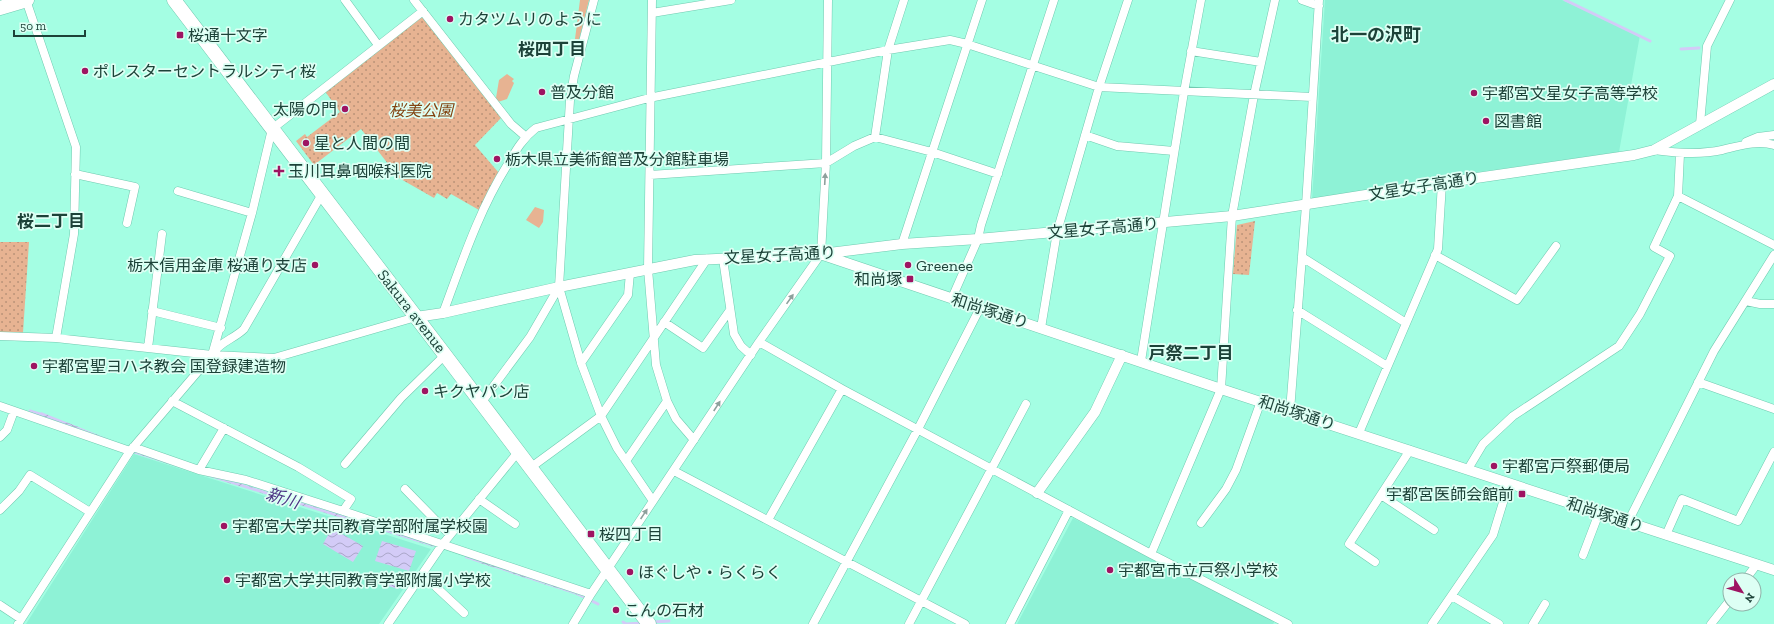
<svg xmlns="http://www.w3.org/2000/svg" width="1774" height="624" font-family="'Zilla Slab','Noto Sans JP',serif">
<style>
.built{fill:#8ef2d6}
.green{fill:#e7b392}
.park{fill:url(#park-dots)}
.water{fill:url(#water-waves)}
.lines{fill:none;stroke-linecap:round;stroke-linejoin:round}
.stream{stroke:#d3cbf7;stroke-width:3}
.minor-casing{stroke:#70cab0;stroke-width:9}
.tertiary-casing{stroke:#70cab0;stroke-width:11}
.trunk-casing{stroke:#70cab0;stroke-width:15}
.minor{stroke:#fff;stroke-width:8}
.tertiary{stroke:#fff;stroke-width:10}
.trunk{stroke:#fff;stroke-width:14}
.oneway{fill:#8ea09c}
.poi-dot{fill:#9e1462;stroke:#ddfff4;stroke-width:1.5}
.labels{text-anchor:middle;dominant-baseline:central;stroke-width:3.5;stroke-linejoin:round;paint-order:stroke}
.poi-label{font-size:16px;fill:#1c4238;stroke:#ddfff4;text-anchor:start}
.park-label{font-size:16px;font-style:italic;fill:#824310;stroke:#ddfff4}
.street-label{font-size:16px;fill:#1c4238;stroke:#ddfff4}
.neighbourhood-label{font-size:17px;font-weight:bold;fill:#1c4238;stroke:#ddfff4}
.water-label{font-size:17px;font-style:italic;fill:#4a3183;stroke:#ddfff4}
.quarter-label{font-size:18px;font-weight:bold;fill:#1c4238;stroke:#ddfff4}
</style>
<defs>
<pattern id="park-dots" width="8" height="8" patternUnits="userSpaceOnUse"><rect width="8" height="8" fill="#e7b392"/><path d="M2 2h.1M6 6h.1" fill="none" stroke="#ba9378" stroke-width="1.8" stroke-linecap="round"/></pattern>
<pattern id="water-waves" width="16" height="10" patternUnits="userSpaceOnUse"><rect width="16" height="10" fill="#d3cbf7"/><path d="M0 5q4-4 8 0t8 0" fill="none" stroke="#aaa6c9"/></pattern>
</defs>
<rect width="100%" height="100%" fill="#a4fee3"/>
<!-- built -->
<path class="built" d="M 1325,0 L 1562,0 L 1640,35 L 1619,152 L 1421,180 L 1312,200 Z
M 134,454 L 431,549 L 379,624 L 26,624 Z
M 1073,518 L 1275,621 L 1273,624 L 1017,624 Z"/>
<!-- green -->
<path class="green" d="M 580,0 L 589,0 L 579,40 L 575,39 Z
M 507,74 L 514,79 L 512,81 L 514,83 L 507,99 L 498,102 L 496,98 L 499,80 Z
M 535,207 L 544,210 L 543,222 L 539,228 L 526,220 Z"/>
<!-- park -->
<path class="park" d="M 419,17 L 425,18 L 501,118 L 475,145 L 499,173 L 479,210 L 451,194 L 447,199 L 437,193 L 434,198 L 399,178 L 361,129 L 314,165 L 296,141 L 305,134 L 307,137 L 340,112 L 324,90 Z
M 1255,221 L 1249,275 L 1233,274 L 1237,225 Z
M 0,242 L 29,242 L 23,333 L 0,333 Z"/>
<!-- water -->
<path class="water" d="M 41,412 L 126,446 L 125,449 L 40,415 Z
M 134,450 L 434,544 L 434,547 L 133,453 Z
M 332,528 L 363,546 L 353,562 L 323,544 Z
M 382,541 L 416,551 L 409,571 L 375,561 Z
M 465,556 L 581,594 L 580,596 L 465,558 Z
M 384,574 L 401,579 L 398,589 L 381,584 Z"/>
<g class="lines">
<!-- stream -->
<path class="stream" d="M 1565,0 L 1650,41
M 1681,49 L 1699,48
M 30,411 L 43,415
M 578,594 L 598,604
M 623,622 L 626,624 L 643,623
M 653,622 L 669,621"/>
<!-- minor casing -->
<g class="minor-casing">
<path id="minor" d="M 26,0 L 76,147 L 74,234 L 56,338
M 345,0 L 378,45
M 414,0 L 511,124 L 525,136
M 594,0 L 574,76 L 570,100 L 559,287 L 581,363 L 601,416 L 617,448 L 653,501
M 652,0 L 648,269 L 656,365 L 667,401 L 676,419 L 694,440
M 1302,0 L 1319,6
M 652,13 L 731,0
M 1191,51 L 1261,62
M 1700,124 L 1707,46 L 1730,0
M 1085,135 L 1117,146 L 1174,151
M 875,137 L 888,50 L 904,0
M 1746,142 L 1758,137 L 1774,135
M 1654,150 C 1676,153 1700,155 1722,150 C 1739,146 1757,140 1774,145
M 1680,154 L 1678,196 L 1774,245
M 75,174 L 135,187 L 127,223
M 650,175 L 826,163 L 854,146 L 875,137 L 932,152 L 998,174
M 178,191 L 252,213
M 902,244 L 982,0
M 1435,255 L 1517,300 L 1556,246
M 1302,257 L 1406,323
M 723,259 L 734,334 L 741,346 L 751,355
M 952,298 L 978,239 L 981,225 L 1054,0
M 1746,301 L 1760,304 L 1774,304
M 1297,310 L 1387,366
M 152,311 L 221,328
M 443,313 C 462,262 479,210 508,164 C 516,150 523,138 536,128 L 649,98 L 888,50 L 950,40 L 967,44 L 1099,87 L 1312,97
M 664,322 L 703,348 L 730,310
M 1041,328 L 1057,232 L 1099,87 L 1128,0
M 0,336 L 56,338 L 212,355 L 274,358 L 416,317
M 759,342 L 842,389 L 1151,554 L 1288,624
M 148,348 L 162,234
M 215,351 C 221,342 235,338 244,329 L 322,194
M 1141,361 L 1184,92 L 1201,0
M 581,363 L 628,295 L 630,273
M 1698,382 L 1774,409
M 172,401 L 298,467 L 351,499 L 343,511
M 481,403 L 530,337 L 559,287
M 0,406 L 130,451
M 1290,411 L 1306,205 L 1319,0
M 1359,433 L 1438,249 L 1442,183
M 0,437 L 7,430 L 14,411
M 133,447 L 199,470 L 246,480 L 343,511 L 591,594
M 626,461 L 667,401
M 345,464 L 401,398 L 445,355
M 530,468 L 601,416 L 707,259
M 1468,469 L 1483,444 L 1513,416 L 1619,346 L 1640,314 L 1670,256 L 1654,247 L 1678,196
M 199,470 L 224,428
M 674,471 L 965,624
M 405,489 L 450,535
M 1381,495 L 1434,530
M 479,499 L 515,524
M 0,510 L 19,491 L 30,475 L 90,512
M 768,520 L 842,389
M 1628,522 L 1714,351 L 1774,255
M 1201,523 L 1226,489 L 1236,470 L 1261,401
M 1666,535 L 1682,499 L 1738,521 L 1774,452
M 1151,554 L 1221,389 L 1232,216 L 1254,95 L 1275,0
M 1583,555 L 1599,513
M 1375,562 L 1349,544 L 1410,450
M 422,574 L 464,613
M 1745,580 L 1757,564
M 1452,596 L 1499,624
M 0,605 L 21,619
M 18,624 L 130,451 L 212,355 L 252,213 L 272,129 L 423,11
M 388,624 L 442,545 L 518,452
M 573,624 L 591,594 L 759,342 L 821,254 L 826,163 L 828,0
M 813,624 L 918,429 L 980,308
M 909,624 L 1026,404
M 1010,624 L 1069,510
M 1432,624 L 1493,535 L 1509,483
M 1533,624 L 1545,604
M 1711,624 L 1730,600"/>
</g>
<!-- tertiary casing -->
<g class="tertiary-casing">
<path id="tertiary" d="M 823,255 L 1221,389 L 1774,570
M 416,317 L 443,313 L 559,287 L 695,260 L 821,254 L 902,244 L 978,239 L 1232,216 L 1442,183 L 1634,155 L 1654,150 L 1774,84
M 1037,493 L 1095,412 L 1122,355"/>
</g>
<!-- trunk casing -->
<g class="trunk-casing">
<path id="trunk" d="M 174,0 L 445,355 L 649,624
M 0,8 L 27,0"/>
</g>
<!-- minor -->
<use href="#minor" class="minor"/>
<!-- tertiary -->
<use href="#tertiary" class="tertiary"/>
<!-- trunk -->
<use href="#trunk" class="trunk"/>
</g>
<!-- one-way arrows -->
<defs><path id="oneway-solid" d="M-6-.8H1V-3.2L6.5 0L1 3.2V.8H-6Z"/></defs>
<g class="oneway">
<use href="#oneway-solid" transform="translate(825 179) rotate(-87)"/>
<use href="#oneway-solid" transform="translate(790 299) rotate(-55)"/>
<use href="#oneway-solid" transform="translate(717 406) rotate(-57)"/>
<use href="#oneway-solid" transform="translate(644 514) rotate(-56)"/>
</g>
<!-- markers -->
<g class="poi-dot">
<circle cx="450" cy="19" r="4"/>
<rect x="176" y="31" width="8" height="8" rx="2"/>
<circle cx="85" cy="71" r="4"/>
<circle cx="542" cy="92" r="4"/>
<circle cx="1474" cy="93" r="4"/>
<circle cx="345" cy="109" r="4"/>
<circle cx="1486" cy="121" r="4"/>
<circle cx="306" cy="143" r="4"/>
<circle cx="497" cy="159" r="4"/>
<path d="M277 165h4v4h4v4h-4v4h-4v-4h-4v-4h4z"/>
<circle cx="315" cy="265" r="4"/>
<circle cx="908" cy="265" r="4"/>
<rect x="906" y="275" width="8" height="8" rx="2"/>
<circle cx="34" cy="366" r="4"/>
<circle cx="425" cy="391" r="4"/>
<circle cx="1494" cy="466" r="4"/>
<rect x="1518" y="490" width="8" height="8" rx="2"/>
<circle cx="224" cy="526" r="4"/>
<rect x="587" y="530" width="8" height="8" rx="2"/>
<circle cx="1110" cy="570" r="4"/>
<circle cx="630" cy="572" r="4"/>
<circle cx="227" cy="580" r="4"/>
<circle cx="616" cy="610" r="4"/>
</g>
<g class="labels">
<!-- poi labels -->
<g class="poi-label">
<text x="458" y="19">カタツムリのように</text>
<text x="188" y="35">桜通十文字</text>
<text x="93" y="71">ポレスターセントラルシティ桜</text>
<text x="550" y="92">普及分館</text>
<text x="1482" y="93">宇都宮文星女子高等学校</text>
<text x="337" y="109" text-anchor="end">太陽の門</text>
<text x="1494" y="121">図書館</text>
<text x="314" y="143">星と人間の間</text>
<text x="505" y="159">栃木県立美術館普及分館駐車場</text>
<text x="288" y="171">玉川耳鼻咽喉科医院</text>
<text x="307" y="265" text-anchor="end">栃木信用金庫 桜通り支店</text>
<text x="916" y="265">Greenee</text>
<text x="902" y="279" text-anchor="end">和尚塚</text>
<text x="42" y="366">宇都宮聖ヨハネ教会 国登録建造物</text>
<text x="433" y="391">キクヤパン店</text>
<text x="1502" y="466">宇都宮戸祭郵便局</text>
<text x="1514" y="494" text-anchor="end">宇都宮医師会館前</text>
<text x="232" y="526">宇都宮大学共同教育学部附属学校園</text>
<text x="599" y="534">桜四丁目</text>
<text x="1118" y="570">宇都宮市立戸祭小学校</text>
<text x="638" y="572">ほぐしや・らくらく</text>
<text x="235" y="580">宇都宮大学共同教育学部附属小学校</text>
<text x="624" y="610">こんの石材</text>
</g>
<!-- park labels -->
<g class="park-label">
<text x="421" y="110">桜美公園</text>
</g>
<!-- street labels -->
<g class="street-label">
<text transform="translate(1424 186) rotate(-9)">文星女子高通り</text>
<text transform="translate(1103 228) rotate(-5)">文星女子高通り</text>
<text transform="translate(780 255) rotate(-3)">文星女子高通り</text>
<text transform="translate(412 311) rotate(52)">Sakura avenue</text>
<text transform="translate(990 311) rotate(18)">和尚塚通り</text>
<text transform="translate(1297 413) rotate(18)">和尚塚通り</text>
<text transform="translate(1605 515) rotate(18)">和尚塚通り</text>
</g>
<!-- neighbourhood labels -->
<g class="neighbourhood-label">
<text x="552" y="49">桜四丁目</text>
<text x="51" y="221">桜二丁目</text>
<text x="1191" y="353">戸祭二丁目</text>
</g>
<!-- water labels -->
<g class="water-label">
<text transform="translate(283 498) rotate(17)">新川</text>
</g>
<!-- quarter labels -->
<g class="quarter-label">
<text x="1376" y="35">北一の沢町</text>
</g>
</g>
<!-- north arrow -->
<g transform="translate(1742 592) rotate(127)"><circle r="19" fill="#ddfff4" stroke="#90b3a9"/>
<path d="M0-3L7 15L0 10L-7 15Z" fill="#9e1462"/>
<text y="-6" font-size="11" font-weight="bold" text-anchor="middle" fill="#1c4238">N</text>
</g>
<!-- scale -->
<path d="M14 30v6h71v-6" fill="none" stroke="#1c4238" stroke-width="2"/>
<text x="20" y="30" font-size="12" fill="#1c4238" stroke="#ddfff4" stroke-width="3" paint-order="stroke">50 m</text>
</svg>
